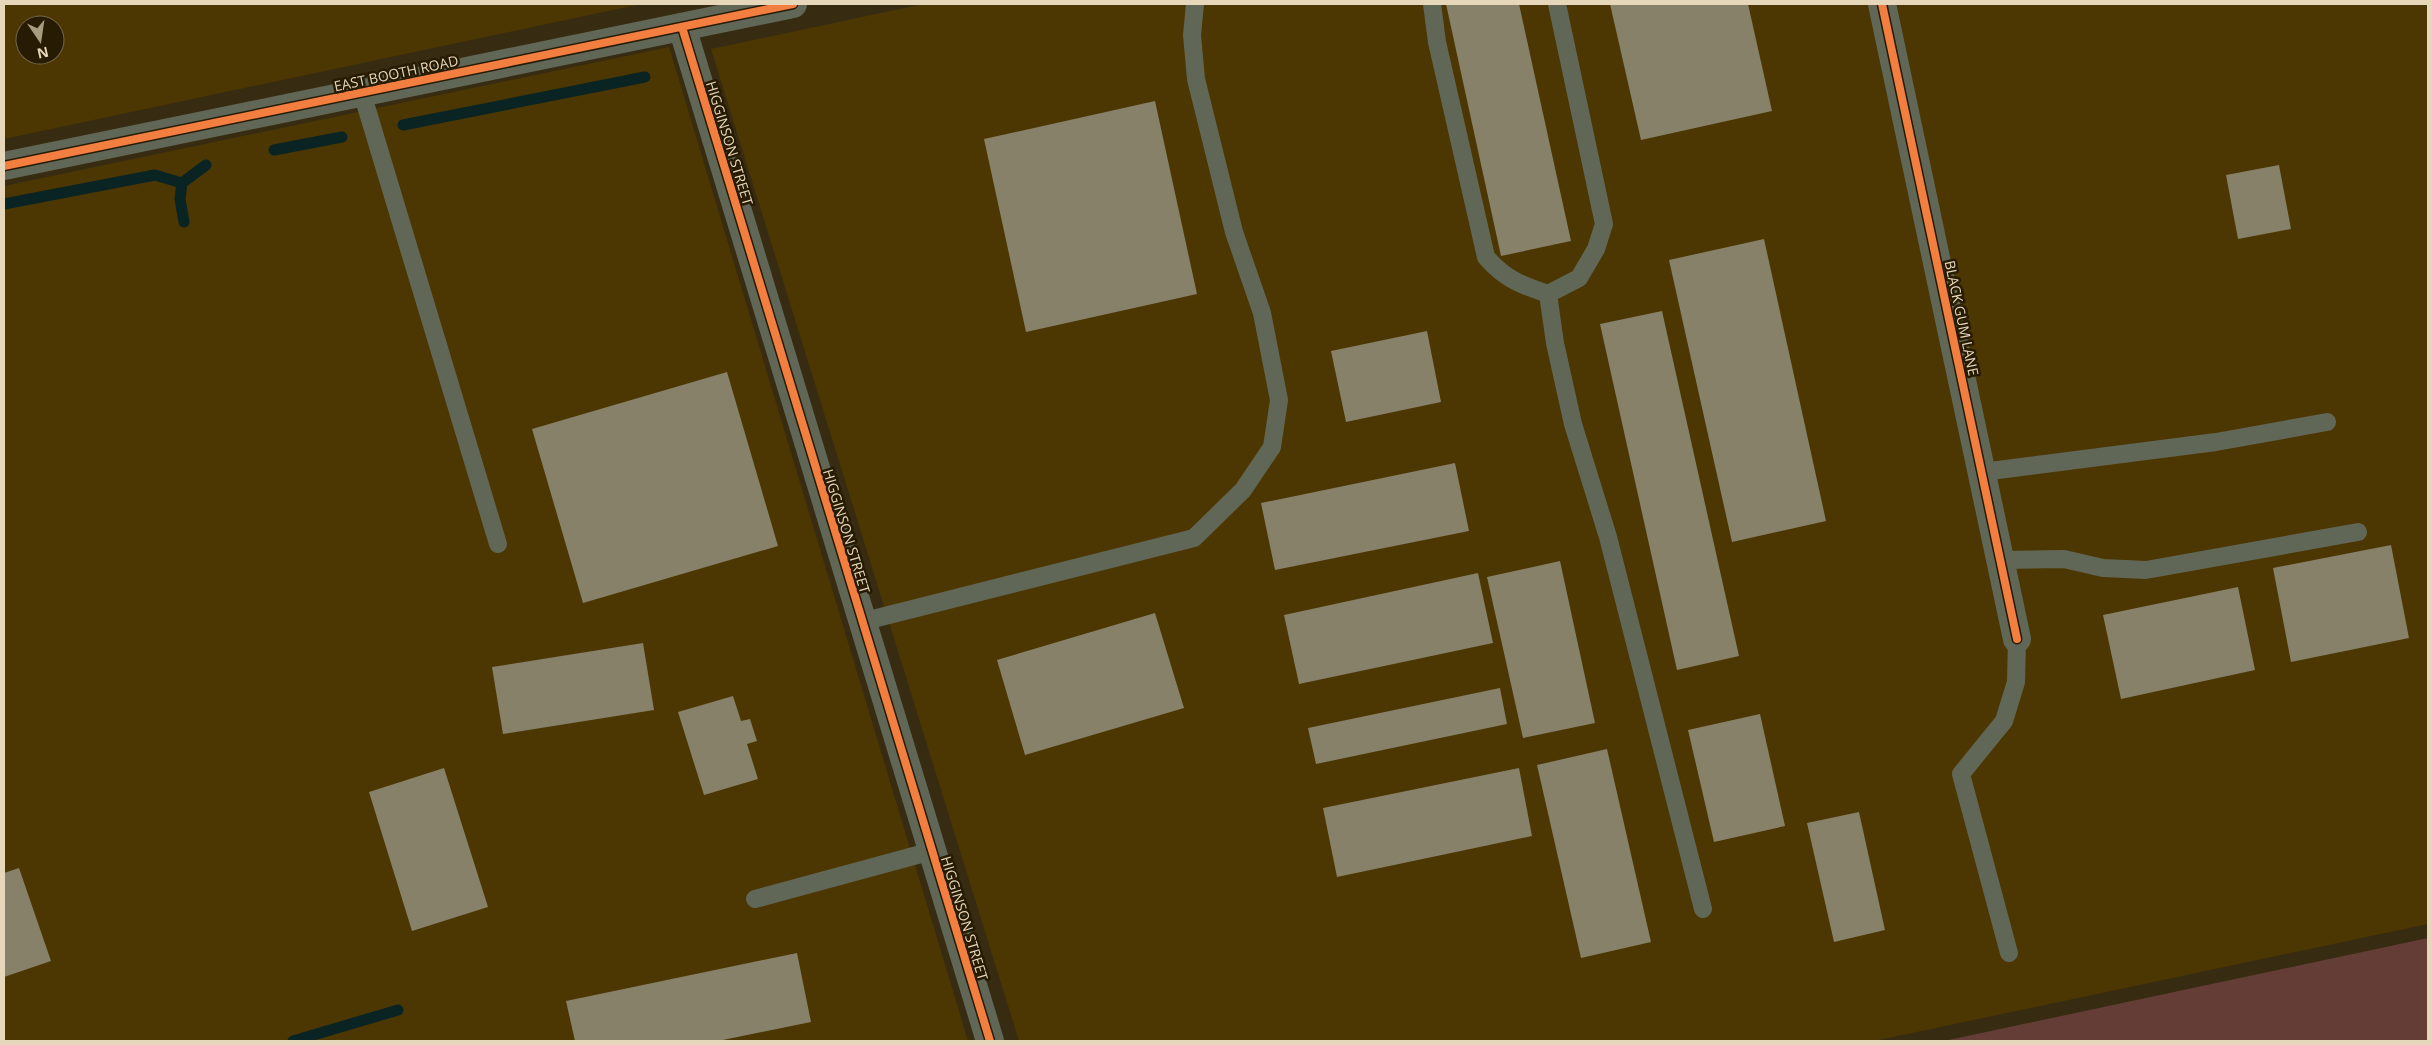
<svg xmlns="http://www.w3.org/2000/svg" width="2432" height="1045" font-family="'Open Sans',sans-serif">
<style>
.built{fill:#4c3702;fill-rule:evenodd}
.green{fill:#653d37}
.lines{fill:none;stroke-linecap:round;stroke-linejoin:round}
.stream{stroke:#0a2423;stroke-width:11}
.building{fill:#868168}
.service{stroke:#616756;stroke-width:18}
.minor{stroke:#616756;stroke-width:28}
.tertiary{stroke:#616756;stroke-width:28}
.cycleway-casing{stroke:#271b04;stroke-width:11}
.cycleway{stroke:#f27e40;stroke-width:8}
.labels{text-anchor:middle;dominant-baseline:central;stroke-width:5;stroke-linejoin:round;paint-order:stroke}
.street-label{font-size:14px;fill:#e6d7bb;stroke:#271b04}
</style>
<rect width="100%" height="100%" fill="#372c11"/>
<!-- built -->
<path class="built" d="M 4,4 L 641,4 L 4,139 ZM 25,25 L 55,25 L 55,55 L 25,55 Z
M 923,4 L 2428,4 L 2428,924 L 1874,1041 L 1019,1041 L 711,49 Z
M 669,47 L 968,1041 L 4,1041 L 4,186 Z"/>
<!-- green -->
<path class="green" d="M 2428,938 L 2428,1041 L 1944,1041 Z"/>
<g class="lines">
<!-- stream -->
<path class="stream" d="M 403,125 L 645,77
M 274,150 L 342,137
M 182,183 L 180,199 L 184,222
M 4,204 L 155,175 L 182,183 L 206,165
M 293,1041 L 398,1010"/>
</g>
<!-- building -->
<path class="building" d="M 1446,4 L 1519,4 L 1571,241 L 1501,256 Z
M 1610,4 L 1748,4 L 1772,111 L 1641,140 Z
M 1155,101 L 1197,294 L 1026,332 L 984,139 Z
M 2279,165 L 2291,229 L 2238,239 L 2226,175 Z
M 1764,239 L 1826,521 L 1732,542 L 1669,260 Z
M 1662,311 L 1739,656 L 1677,670 L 1600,324 Z
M 1427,331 L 1441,402 L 1346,422 L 1331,351 Z
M 727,372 L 778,546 L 583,603 L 532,429 Z
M 1455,463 L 1469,531 L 1275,570 L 1261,503 Z
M 2391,545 L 2409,638 L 2291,662 L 2273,568 Z
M 1560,561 L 1595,723 L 1523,738 L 1487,577 Z
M 1478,573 L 1493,643 L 1299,684 L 1284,615 Z
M 2238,587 L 2255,670 L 2121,699 L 2103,615 Z
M 1155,613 L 1184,708 L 1025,755 L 997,660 Z
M 643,643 L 654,710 L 503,734 L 492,667 Z
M 1500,688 L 1507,724 L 1316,764 L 1308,728 Z
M 733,696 L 741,721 L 750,719 L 757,741 L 747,744 L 758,779 L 704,795 L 678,712 Z
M 1760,714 L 1785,826 L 1714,842 L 1688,730 Z
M 1607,749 L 1651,942 L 1581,958 L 1537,765 Z
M 444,768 L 488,907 L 412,931 L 369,792 Z
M 1519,768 L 1532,836 L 1337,877 L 1323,808 Z
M 1859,812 L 1885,930 L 1834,942 L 1807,823 Z
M 19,868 L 51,961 L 4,977 L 4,873 Z
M 797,953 L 811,1022 L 718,1041 L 575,1041 L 566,1001 Z"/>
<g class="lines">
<!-- service -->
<path class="service" d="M 1432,4 L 1437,42 L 1486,257 C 1505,279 1521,285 1548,294 L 1579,278 L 1596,249 L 1604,224 L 1557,4
M 362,93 L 498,544
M 1548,294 L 1555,343 L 1573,424 L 1608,537 L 1703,909
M 1982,472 L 2216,442 L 2327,422
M 2000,560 L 2064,559 L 2103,568 L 2146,570 L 2358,532
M 861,622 L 1194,538 L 1243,490 L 1272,447 L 1279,400 L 1262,313 L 1234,232 L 1196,79 L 1192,35 L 1195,4
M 755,899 L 932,851
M 2009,953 L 1961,774 L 2004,721 L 2016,682 L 2017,639"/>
<!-- minor -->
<path class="minor" d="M 1882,4 L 2017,639
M 682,27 L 990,1041"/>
<!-- tertiary -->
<path class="tertiary" d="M 4,166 L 793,4"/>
<!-- cycleway casing -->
<g class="cycleway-casing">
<path id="cycleway" d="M 1882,4 L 2017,639
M 682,27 L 990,1041
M 4,166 L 793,4"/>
</g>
<!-- cycleway -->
<use href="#cycleway" class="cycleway"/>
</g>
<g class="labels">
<!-- street labels -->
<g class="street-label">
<text transform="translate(396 73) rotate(-12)">EAST BOOTH ROAD</text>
<text transform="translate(730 143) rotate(73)">HIGGINSON STREET</text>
<text transform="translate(1962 318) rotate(78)">BLACK GUM LANE</text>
<text transform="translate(847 531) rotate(73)">HIGGINSON STREET</text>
<text transform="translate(965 918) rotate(73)">HIGGINSON STREET</text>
</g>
</g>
<!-- border -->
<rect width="2432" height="1045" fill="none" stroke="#e6d7bb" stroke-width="10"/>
<!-- north arrow -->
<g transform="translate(40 40) rotate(167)"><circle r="24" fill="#271b04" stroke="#73664d"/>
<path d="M0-4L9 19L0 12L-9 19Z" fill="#a99b80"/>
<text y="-8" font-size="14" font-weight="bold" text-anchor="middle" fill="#e6d7bb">N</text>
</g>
</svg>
